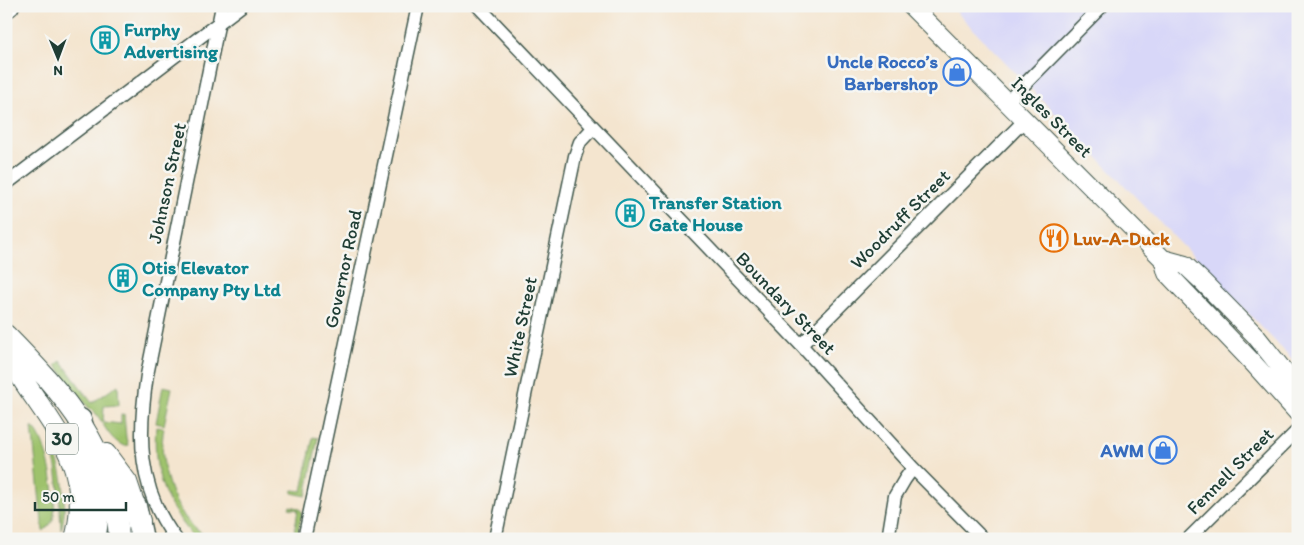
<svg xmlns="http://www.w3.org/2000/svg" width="1304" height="545" font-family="Itim,sans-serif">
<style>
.built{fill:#d8d7f8}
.green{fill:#9ec26c;stroke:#5e8050}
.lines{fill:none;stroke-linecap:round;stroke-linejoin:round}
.street-casing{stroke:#3f564b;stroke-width:15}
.secondary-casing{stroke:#3f564b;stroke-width:20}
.primary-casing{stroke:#3f564b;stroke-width:22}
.highway-casing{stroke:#3f564b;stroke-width:25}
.street{stroke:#fff;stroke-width:12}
.secondary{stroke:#fff;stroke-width:18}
.primary{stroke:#fff;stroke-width:20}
.highway{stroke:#fff;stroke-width:22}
.labels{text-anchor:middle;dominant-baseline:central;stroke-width:5;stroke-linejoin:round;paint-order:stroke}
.shield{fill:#f6f6f2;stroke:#60746d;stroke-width:1}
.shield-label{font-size:18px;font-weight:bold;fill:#1f3d34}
.culture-label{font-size:19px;font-weight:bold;fill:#0d838f;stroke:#f6f6f2;text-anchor:start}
.shop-label{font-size:19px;font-weight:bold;fill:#366cbe;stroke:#f6f6f2;text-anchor:end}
.street-label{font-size:19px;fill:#1f3d34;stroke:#f6f6f2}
.food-label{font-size:19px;font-weight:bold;fill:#c56008;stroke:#f6f6f2;text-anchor:start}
</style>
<rect width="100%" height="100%" fill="#f6f6f2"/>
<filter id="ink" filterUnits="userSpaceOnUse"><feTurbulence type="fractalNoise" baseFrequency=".02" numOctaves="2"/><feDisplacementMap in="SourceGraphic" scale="10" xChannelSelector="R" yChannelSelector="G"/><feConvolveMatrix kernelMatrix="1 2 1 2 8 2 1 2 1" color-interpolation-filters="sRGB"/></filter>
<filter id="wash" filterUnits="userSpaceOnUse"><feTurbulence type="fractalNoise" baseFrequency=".0096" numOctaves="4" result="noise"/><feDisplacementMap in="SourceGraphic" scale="20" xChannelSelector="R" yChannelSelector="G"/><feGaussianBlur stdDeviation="1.12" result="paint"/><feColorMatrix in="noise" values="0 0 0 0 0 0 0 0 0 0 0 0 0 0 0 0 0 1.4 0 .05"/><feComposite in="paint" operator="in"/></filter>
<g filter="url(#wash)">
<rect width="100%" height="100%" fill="#f4e5cf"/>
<!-- built -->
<path class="built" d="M 951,6 L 1298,6 L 1298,365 Z"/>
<!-- green -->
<path class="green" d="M 61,361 L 92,403 L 118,385 L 119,405 L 104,406 L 103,422 L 121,424 L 121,415 L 124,414 L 126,438 L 128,445 L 124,446 C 104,437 103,415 88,407 L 56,365 Z
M 163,386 L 172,388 L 164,425 L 156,423 Z
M 32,427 C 47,436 59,503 53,519 C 51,524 48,528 43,531 Z
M 156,427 L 164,428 C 158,457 169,498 188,521 C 193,528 202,533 209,539 L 196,539 C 165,505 152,473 156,427 Z
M 313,437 L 318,438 L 306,496 L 292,493 L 293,490 L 302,491 Z
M 51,447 C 64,464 68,510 61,530 L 59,490 L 56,467 Z
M 290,506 L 299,508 L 302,512 L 297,539 L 293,539 L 298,510 L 289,508 Z"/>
</g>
<g filter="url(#ink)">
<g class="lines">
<!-- street casing -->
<g class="street-casing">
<path id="street" d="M 478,6 L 801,345 L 913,468 L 983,539
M 1007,102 L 1102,6
M 6,184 L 241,6
M 801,345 L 1025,120
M 176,539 C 137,488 138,435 147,375 L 222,6
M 304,539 L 418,6
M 495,539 L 575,156 L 580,142 L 593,128
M 888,539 L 895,496 L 905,479 L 913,468
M 1188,539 L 1298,430"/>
</g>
<!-- secondary casing -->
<g class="secondary-casing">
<path id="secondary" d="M 911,6 L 1163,259 L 1185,265 L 1203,282 L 1255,335 L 1298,389
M 1163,259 L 1167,273 L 1254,364 L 1298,413"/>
</g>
<!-- primary casing -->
<g class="primary-casing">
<path id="primary" d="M 6,8 L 9,6
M 6,335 C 64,394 116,452 119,539
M 6,352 C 40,416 97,458 75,539
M 106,454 L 127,482 L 140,521"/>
</g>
<!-- highway casing -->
<g class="highway-casing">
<path id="highway" d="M 80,420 C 93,464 104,491 94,539
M 135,506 L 142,539"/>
</g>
<!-- street -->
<use href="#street" class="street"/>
<!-- secondary -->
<use href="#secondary" class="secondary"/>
<!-- primary -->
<use href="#primary" class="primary"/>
<!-- highway -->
<use href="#highway" class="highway"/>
</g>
</g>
<!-- icons -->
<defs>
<g id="building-ring" transform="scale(1.4375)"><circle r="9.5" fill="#f6f6f2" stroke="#0f9aa8" stroke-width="1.5"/><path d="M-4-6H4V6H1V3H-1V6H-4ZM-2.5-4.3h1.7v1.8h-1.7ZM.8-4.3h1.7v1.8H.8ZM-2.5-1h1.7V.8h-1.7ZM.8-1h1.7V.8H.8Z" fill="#0f9aa8"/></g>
<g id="shop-ring" transform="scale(1.4375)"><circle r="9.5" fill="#f6f6f2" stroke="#3f7fe0" stroke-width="1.5"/><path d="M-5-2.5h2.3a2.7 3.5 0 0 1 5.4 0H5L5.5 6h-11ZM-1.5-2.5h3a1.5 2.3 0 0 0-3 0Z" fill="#3f7fe0"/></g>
<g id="restaurant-ring" transform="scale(1.4375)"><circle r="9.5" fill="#f6f6f2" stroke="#e8710a" stroke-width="1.5"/><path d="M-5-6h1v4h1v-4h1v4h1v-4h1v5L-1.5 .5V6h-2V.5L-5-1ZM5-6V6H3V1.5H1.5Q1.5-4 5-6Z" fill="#e8710a"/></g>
</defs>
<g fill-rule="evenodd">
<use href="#building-ring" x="105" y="40"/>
<use href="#shop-ring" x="957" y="72"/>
<use href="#building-ring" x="630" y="213"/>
<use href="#restaurant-ring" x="1054" y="238"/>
<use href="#building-ring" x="123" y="278"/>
<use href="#shop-ring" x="1163" y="450"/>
</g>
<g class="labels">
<!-- shield labels -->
<rect class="shield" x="46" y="423.5" width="32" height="31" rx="4"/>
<g class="shield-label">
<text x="62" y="439">30</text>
</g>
<!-- culture labels -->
<g class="culture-label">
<text x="124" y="29">Furphy<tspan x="124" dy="22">Advertising</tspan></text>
<text x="649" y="202">Transfer Station<tspan x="649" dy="22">Gate House</tspan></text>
<text x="142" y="267">Otis Elevator<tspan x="142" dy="22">Company Pty Ltd</tspan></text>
</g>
<!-- shop labels -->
<g class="shop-label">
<text x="938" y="61">Uncle Rocco’s<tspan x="938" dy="22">Barbershop</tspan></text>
<text x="1144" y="450">AWM</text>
</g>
<!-- street labels -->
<g class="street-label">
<text transform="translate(1052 117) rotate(45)">Ingles Street</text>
<text transform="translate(167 183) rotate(-78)">Johnson Street</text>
<text transform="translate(900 219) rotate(-45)">Woodruff Street</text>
<text transform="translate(343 269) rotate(-78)">Governor Road</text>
<text transform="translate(786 303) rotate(46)">Boundary Street</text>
<text transform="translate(520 327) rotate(-78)">White Street</text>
<text transform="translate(1230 471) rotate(-45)">Fennell Street</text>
</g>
<!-- food labels -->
<g class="food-label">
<text x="1073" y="238">Luv-A-Duck</text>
</g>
</g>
<!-- margin -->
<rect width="1304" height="545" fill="none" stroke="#f6f6f2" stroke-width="25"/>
<!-- north arrow -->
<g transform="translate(58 58) rotate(179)" stroke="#f6f6f2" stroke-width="4" paint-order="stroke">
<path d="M0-4L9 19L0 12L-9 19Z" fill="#1f3d34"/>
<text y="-8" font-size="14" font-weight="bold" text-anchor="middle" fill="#1f3d34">N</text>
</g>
<!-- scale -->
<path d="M35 502v8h91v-8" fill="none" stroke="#1f3d34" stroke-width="2.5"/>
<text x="42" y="502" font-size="15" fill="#1f3d34" stroke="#f6f6f2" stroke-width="4" paint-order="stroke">50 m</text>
</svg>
